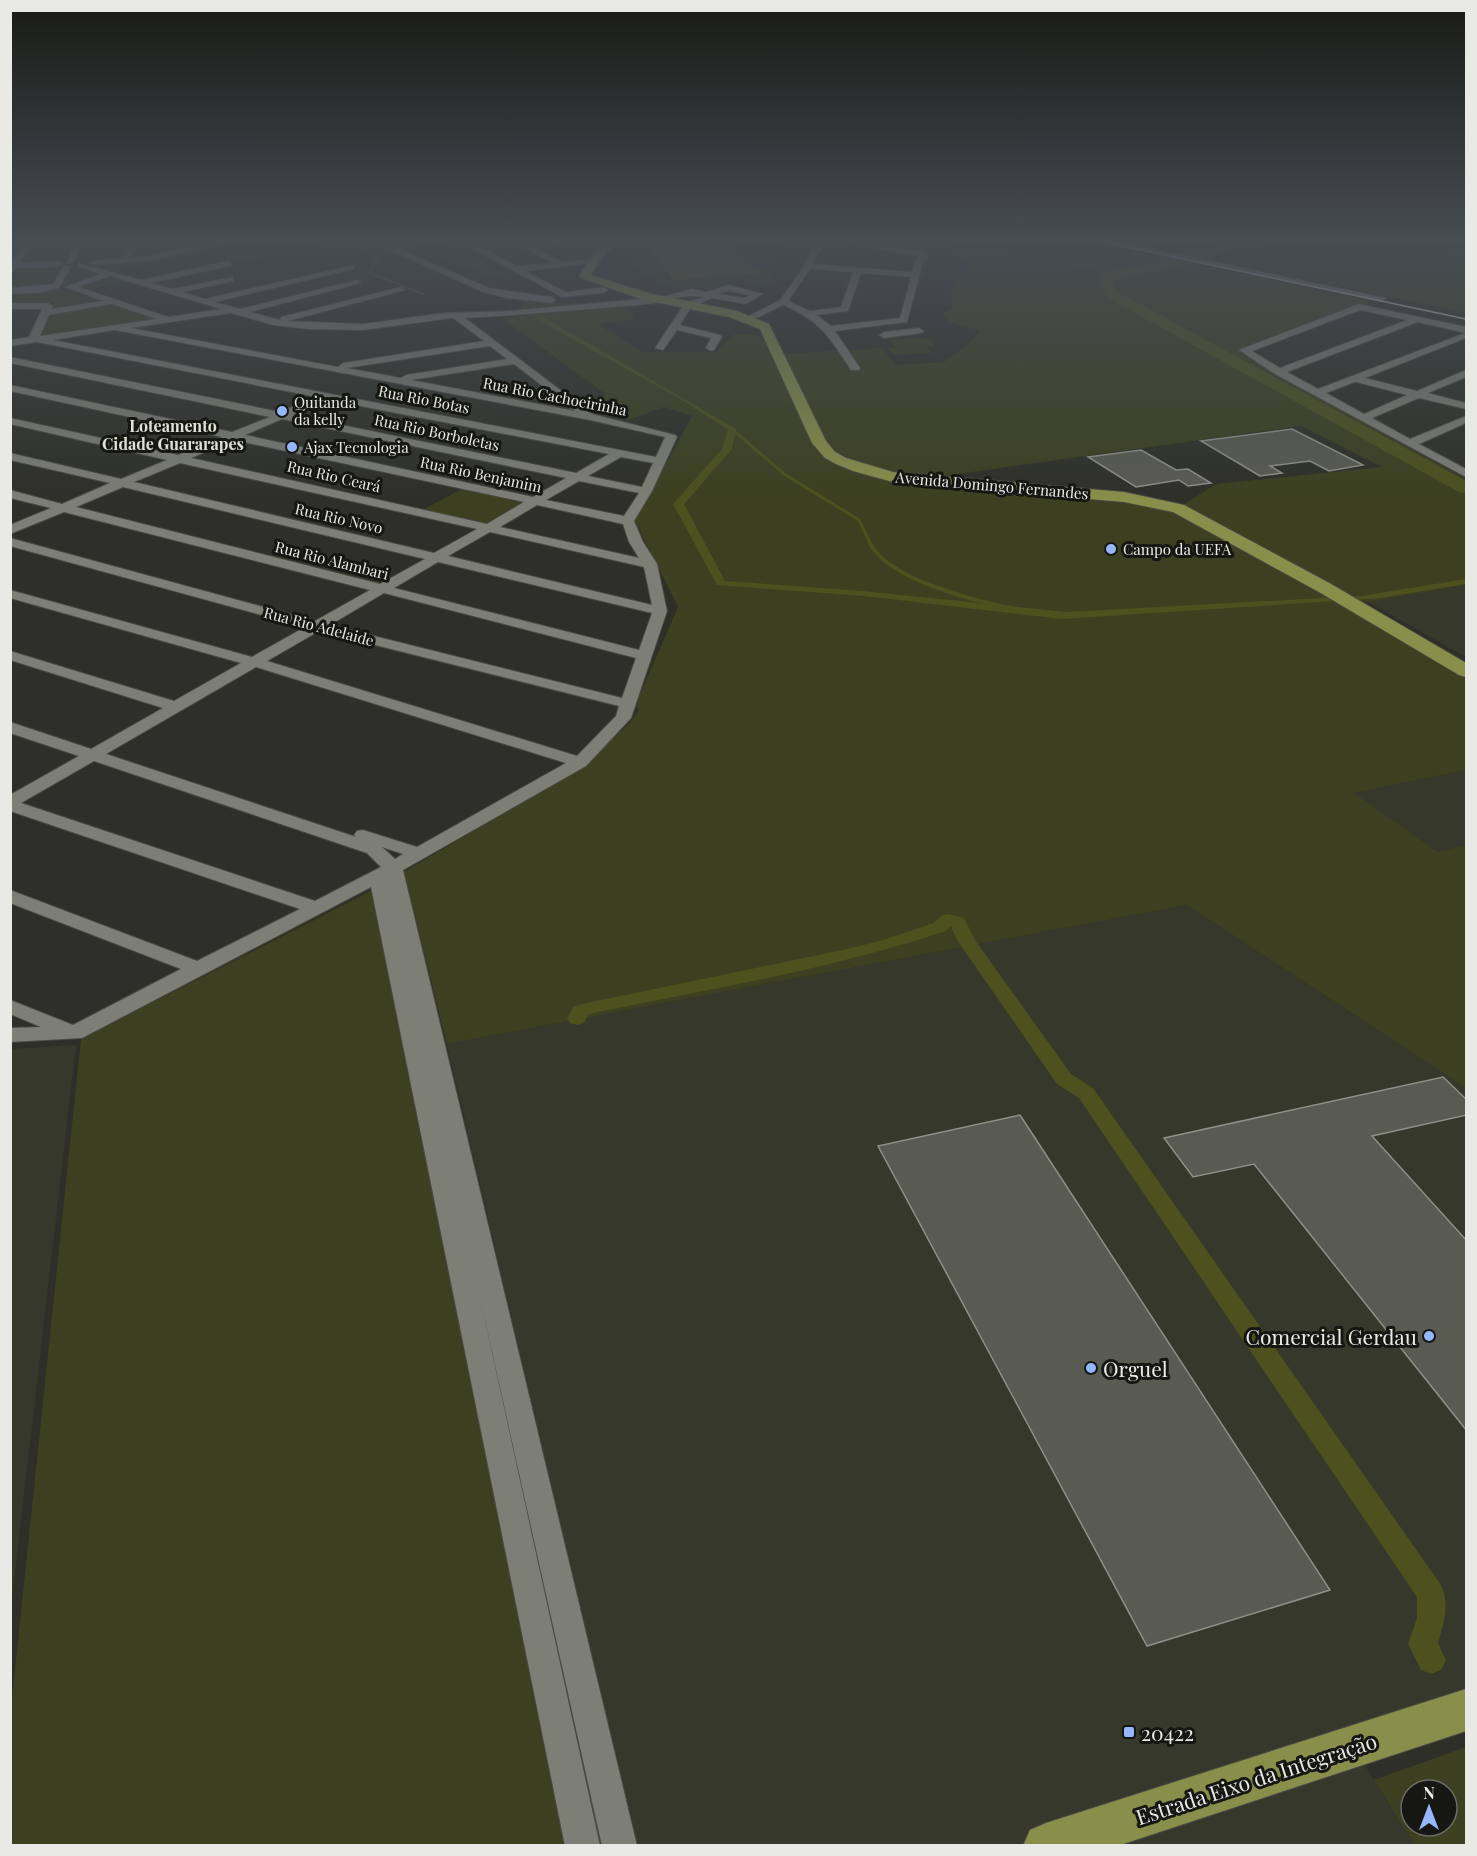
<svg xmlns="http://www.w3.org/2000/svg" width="1477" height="1856" font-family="'Playfair Display',serif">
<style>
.built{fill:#35382a}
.green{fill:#3c4020;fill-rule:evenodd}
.water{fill:#4c511d}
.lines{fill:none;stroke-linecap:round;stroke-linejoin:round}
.stream-far2{stroke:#4c511d;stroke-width:2}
.stream-far1{stroke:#4c511d;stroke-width:3}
.stream{stroke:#4c511d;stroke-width:4}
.canal{fill:#4c511d;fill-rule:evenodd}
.river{fill:#4c511d;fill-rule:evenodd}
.building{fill:#595a52;stroke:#8e9087;stroke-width:1.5}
.minor-casing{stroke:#494a43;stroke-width:2}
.major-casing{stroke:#494a43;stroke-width:2}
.minor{fill:#7d7e76;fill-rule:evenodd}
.major{fill:#888f4a;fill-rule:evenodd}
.tram{stroke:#d4d5d0;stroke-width:1.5}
.poi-dot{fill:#96b6fd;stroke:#161713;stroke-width:2}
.labels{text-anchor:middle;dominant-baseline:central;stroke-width:6;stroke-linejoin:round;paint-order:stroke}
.far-street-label{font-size:15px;fill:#e9eae5;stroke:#161713}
.far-poi-label{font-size:15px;fill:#e9eae5;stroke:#161713;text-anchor:start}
.far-neighbourhood-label{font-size:16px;font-weight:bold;fill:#dfe1d7;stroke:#161713}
.near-poi-label{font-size:21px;fill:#e9eae5;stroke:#161713;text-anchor:start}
.near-street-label{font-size:21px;fill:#e9eae5;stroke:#161713}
</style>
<rect width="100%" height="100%" fill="#2e2f28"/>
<!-- built -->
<path class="built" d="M 1090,241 L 1103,241 L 1411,305 L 1466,317 L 1466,321 Z
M 1466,585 L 1466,657 L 1368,602 L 1370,601 Z
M 1466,770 L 1466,865 L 1438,852 L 1353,793 Z
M 1187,905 L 1466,1088 L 1466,1694 L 1346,1735 L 1414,1845 L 636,1845 L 447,1044 Z
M 76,1045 L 11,1608 L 11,1049 Z"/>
<!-- green -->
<path class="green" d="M 231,241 L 308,241 L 323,248 L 234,262 L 212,251 L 134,266 L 112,273 L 81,265 L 125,261 Z
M 408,241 L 444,241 L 453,244 L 448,245 C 468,253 487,266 507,276 L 491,277 L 467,267 L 452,266 L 452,261 L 415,248 L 415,245 L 424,244 L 423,242 Z
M 697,241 L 788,241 L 772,263 L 752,265 L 730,243 L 700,245 Z
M 903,241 L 998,241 L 999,243 L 1056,246 L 1092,242 L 1373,301 L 1240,350 L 1241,353 L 1325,402 L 1466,479 L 1466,485 L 1327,410 L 1466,488 L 1466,585 L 1368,602 L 1347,601 L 1466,671 L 1466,770 L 1354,793 L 1438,852 L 1466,845 L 1466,1088 L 1187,905 L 447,1044 L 404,872 L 584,766 L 629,724 L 639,710 L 637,708 L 638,699 L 678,607 L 635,521 L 692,416 L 664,407 L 628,420 L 604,414 L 585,401 L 607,395 L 502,318 L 623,305 L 634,315 L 633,319 L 597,324 L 643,352 L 716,352 L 735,334 L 757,334 L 780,354 L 883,348 L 895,365 L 944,362 L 973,340 L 980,331 L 951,323 L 943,313 L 952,309 L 951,288 L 972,263 L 932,247 ZM 1301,426 L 1382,467 L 1216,484 L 1178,508 L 929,478 Z
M 1126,241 L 1244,241 L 1192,258 L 1125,243 Z
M 1270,241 L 1466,241 L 1466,313 L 1219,261 Z
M 649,254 L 670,280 L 760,275 L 754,267 L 772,267 L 768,273 L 772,273 L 776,280 L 780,281 L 760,283 L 766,286 L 762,287 L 736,280 L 716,285 L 723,288 L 716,290 L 712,288 L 674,288 L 671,284 L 664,284 L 659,280 L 631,268 L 631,265 L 641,255 Z
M 47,265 L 62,268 L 55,283 L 47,286 L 11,290 L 11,279 L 20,267 Z
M 78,266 L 104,273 L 67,284 L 67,287 L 105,275 L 124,282 L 81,291 L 170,320 L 33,340 L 53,303 L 11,304 L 11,292 L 51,288 L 68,268 Z
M 503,297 L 560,303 L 622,303 L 521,310 L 524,300 L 491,300 Z
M 928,338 L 935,345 L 926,346 L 932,353 L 894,355 L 887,348 L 896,347 L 889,340 Z
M 462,489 L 527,504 L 487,526 L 420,511 Z
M 371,891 L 572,1845 L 11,1846 L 11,1708 L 81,1039 Z
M 1466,1747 L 1466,1845 L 1414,1845 L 1374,1780 ZM 1411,1790 L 1447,1790 L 1447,1826 L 1411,1826 Z"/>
<!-- water -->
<path class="water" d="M 1244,241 L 1257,241 L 1188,263 L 1140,271 L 1136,269 L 1184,260 Z
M 729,245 L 759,274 L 673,280 L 649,250 Z
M 541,316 L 736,429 L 732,449 L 684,504 L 725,581 L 863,591 L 1067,612 L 1361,596 L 1466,579 L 1466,584 L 1381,598 L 1061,619 L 864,596 L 717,585 L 673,504 L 722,449 L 728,430 L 684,401 L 533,317 Z"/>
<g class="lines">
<!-- stream-far2 -->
<path class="stream-far2" d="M 916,241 L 991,255 L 1132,271
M 358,247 L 378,258 L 370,273 L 423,294
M 1451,254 L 1466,258"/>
<!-- stream-far1 -->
<path class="stream-far1" d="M 732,429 L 784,474 L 859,520 L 871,545"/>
<!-- stream -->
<path class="stream" d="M 870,543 C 887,579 975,601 1011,608"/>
<!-- canal -->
<path class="canal" d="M 948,914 L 964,918 L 975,940 L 1071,1074 L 1093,1088 L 1441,1585 C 1450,1604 1444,1623 1438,1643 L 1446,1660 L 1441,1670 L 1431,1674 L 1421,1670 L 1408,1644 L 1417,1618 L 1417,1597 L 1079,1098 L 1057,1084 L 957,940 L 951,926 L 946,931 C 832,969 711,989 593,1013 L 588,1015 L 584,1023 L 577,1025 L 570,1023 L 567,1019 L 573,1007 L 582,1004 L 838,951 L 880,941 L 934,923 L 942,915 Z"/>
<!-- river -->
<path class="river" d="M 1237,241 L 1257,241 L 1190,264 L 1115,279 L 1113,285 L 1118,292 L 1466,481 L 1466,493 L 1459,492 L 1108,298 L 1099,285 L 1104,273 L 1183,258 Z"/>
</g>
<!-- building -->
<path class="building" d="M 1292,429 L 1363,465 L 1329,471 L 1310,461 L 1270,466 L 1282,473 L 1260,476 L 1201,441 Z
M 1141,450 L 1176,470 L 1188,469 L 1211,483 L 1188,486 L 1179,480 L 1136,487 L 1088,457 Z
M 1443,1077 L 1467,1100 L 1467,1115 L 1372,1136 L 1467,1241 L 1467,1431 L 1254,1164 L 1193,1177 L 1164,1138 Z
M 1020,1115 L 1330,1590 L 1147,1646 L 878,1146 Z"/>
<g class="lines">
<!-- minor casing -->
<g class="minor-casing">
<path id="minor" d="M 26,241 L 34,241 L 20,263 L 58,261 L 62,264 L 58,267 L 17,268 L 10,275 L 10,263 Z
M 76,241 L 84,241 L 73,263 L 67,263 Z
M 129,241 L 137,241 L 130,258 C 166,255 199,241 235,241 L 148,261 L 94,265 L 90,263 L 94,261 L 122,258 Z
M 370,241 L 381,241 L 489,288 L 552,297 L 556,300 L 552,303 L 506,298 L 483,292 Z
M 458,241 L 469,241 L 517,266 L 553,263 L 510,241 L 521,241 L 563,262 L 597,259 L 597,263 L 594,263 L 525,271 L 566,292 L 604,287 L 608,290 L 604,293 L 562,297 Z
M 549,241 L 558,241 L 559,243 L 555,245 Z
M 817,241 L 825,241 L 813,264 L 912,272 L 915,262 L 919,257 L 844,241 L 872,242 L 924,252 L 928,257 L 923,263 L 907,322 L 835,331 L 860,368 L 859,370 L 851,370 C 830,338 821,321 783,305 L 751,321 L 743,319 L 780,300 L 800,272 ZM 810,269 L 853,272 L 841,307 L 810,311 L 788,301 ZM 861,273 L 911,277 L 900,318 L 831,326 L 817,315 L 848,311 Z
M 1099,241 L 1116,241 L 1386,298 L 1382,301 Z
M 228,261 L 232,264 L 231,266 L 150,283 L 173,289 L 233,277 L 233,281 L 183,292 L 205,299 L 354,265 L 354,269 L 215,302 L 240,309 L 357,280 L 361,283 L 250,312 L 280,320 L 281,317 L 401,287 L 405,290 L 288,321 L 363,324 L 443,313 L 509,311 L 662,297 L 692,289 L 706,292 L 728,285 L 763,294 L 746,304 L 712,298 L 691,307 L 680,325 L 720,335 L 722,337 L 714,350 L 711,351 L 706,348 L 711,338 L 677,330 L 663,350 L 655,348 L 685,303 L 704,297 C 685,293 668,302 649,304 C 587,309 526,315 465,318 L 592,414 L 675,435 L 677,437 L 652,491 L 634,521 L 643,542 L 657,564 L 667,611 L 631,718 L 586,766 L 403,870 L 637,1846 L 602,1846 L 479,1293 L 600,1846 L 565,1846 L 371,887 L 82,1038 L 10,1042 L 10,1028 L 41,1027 L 10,1014 L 10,1000 L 73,1025 L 181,969 L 10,903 L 10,890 L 197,961 L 300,909 L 10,811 L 10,795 L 79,756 L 10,733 L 10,722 L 91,749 L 163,708 L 10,660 L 10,651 L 174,701 L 241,663 L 10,598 L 10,590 L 252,657 L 305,627 L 10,546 L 10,538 L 315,621 L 370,590 L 64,512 L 10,534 L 10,525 L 51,508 L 10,498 L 10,490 L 62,504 L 110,483 L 10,460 L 10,453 L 121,479 L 167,460 L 10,424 L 10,418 L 178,455 L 222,437 L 10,391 L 10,385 L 232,432 L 270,417 L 10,363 L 10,357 L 280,412 L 317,397 L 37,342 L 10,346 L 10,340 L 29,337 L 42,309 L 10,309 L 10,303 L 48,303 L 53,306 L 51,309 L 103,301 L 65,287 L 101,274 L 78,267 L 78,263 L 141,280 ZM 110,276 L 221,309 L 168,317 L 78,287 ZM 728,291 L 750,295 L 745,298 L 718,294 ZM 112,304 L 157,319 L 40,336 L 49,315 ZM 231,313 L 273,325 L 308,329 L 363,330 L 453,318 L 484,341 L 343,363 L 338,367 L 131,328 ZM 115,330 L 590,420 L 665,437 L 656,457 L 53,340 ZM 490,346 L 507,359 L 406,375 L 401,378 L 347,368 ZM 514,364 L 575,411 L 411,380 ZM 329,400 L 609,454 L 576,473 L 293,415 ZM 282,419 L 566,478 L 533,497 L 245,435 ZM 234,440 L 524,502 L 487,524 L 191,458 ZM 621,457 L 653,463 L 642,487 L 588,476 ZM 180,463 L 477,529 L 434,553 L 134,482 ZM 579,481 L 639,493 L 624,516 L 546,500 ZM 123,487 L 425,559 L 380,584 L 76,507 ZM 537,505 L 623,524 L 629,542 L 639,558 L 500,527 ZM 490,532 L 644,567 L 652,605 L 448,556 ZM 438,562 L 652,613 L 639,650 L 394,588 ZM 384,593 L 636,658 L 622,698 L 330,625 ZM 319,631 L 619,706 L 616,716 L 577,756 L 267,661 ZM 256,667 L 566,763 L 417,847 L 363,830 L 357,831 L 354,835 L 356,837 L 106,754 ZM 94,761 L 367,853 L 381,867 L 315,901 L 21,803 ZM 382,847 L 403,854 L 395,859 Z
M 64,265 L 71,267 L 59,288 L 38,293 L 10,294 L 10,288 L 53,284 Z
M 1359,304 L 1466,327 L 1466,338 L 1365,378 L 1417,391 L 1466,370 L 1466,377 L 1428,393 L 1466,403 L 1466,409 L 1419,398 L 1372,418 L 1410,439 L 1466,416 L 1466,423 L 1419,444 L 1466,469 L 1466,477 L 1275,374 L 1239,350 ZM 1360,310 L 1407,320 L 1280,368 L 1252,351 ZM 1418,322 L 1465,333 L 1318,389 L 1287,372 ZM 1355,382 L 1356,382 L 1407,395 L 1364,414 L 1326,393 Z
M 919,328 L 924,331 L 922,333 L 884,338 L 879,335 L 884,332 Z"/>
</g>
<!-- major casing -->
<g class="major-casing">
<path id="major" d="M 607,241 L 618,241 L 598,263 L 591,275 L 648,293 L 737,311 L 769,324 L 826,441 L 835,452 L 846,458 L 893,472 L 1124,492 L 1184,505 L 1331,584 L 1466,663 L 1466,677 L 1459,675 L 1319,592 L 1173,512 L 1124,502 L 893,482 L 853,471 L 836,464 L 825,458 L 812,443 L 760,329 L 729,317 L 641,299 L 581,278 L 579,276 L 590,259 Z
M 1466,1689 L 1466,1731 L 1117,1846 L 1023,1846 L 1030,1830 L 1046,1823 Z"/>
</g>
<!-- minor -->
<use href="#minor" class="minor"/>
<!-- major -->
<use href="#major" class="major"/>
<!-- tram -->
<path class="tram" d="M 1098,241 L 1466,319"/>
</g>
<!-- sky -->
<linearGradient id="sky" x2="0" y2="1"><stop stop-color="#191a16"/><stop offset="0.48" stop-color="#464d53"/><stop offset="1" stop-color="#464d53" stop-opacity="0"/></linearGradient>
<rect width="1477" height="501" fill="url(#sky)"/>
<!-- markers -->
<g class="poi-dot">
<circle cx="282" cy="411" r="6"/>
<circle cx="292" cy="447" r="6"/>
<circle cx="1111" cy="549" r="6"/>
<circle cx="1429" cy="1336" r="6"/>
<circle cx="1091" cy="1368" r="6"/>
<rect x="1123" y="1726" width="12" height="12" rx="3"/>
</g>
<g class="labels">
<!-- far-street labels -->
<g class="far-street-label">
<text transform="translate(555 396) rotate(11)">Rua Rio Cachoeirinha</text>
<text transform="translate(424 399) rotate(11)">Rua Rio Botas</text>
<text transform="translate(437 432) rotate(12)">Rua Rio Borboletas</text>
<text transform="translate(481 474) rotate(12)">Rua Rio Benjamim</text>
<text transform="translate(334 476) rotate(13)">Rua Rio Ceará</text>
<text transform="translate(992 485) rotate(5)">Avenida Domingo Fernandes</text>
<text transform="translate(339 518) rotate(13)">Rua Rio Novo</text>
<text transform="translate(332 560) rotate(14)">Rua Rio Alambari</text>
<text transform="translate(319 626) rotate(15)">Rua Rio Adelaide</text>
</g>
<!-- far-poi labels -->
<g class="far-poi-label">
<text x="294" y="402">Quitanda<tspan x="294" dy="17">da kelly</tspan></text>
<text x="304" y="447">Ajax Tecnologia</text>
<text x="1123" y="549">Campo da UEFA</text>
</g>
<!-- far-neighbourhood labels -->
<g class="far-neighbourhood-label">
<text x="173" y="425">Loteamento<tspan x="173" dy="18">Cidade Guararapes</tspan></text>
</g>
<!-- near-poi labels -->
<g class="near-poi-label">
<text x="1417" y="1336" text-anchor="end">Comercial Gerdau</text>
<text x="1103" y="1368">Orguel</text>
<text x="1141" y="1732">20422</text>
</g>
<!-- near-street labels -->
<g class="near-street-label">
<text transform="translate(1256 1778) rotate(-18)">Estrada Eixo da Integração</text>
</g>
</g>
<!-- border -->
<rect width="1477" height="1856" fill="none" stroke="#e9eae5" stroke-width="24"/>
<!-- north arrow -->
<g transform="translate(1429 1808)"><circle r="28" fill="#161713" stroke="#6a6b67" stroke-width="1.5"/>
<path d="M0-4.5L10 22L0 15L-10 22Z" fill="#96b6fd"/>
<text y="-9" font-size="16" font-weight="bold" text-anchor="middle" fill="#e9eae5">N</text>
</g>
</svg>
